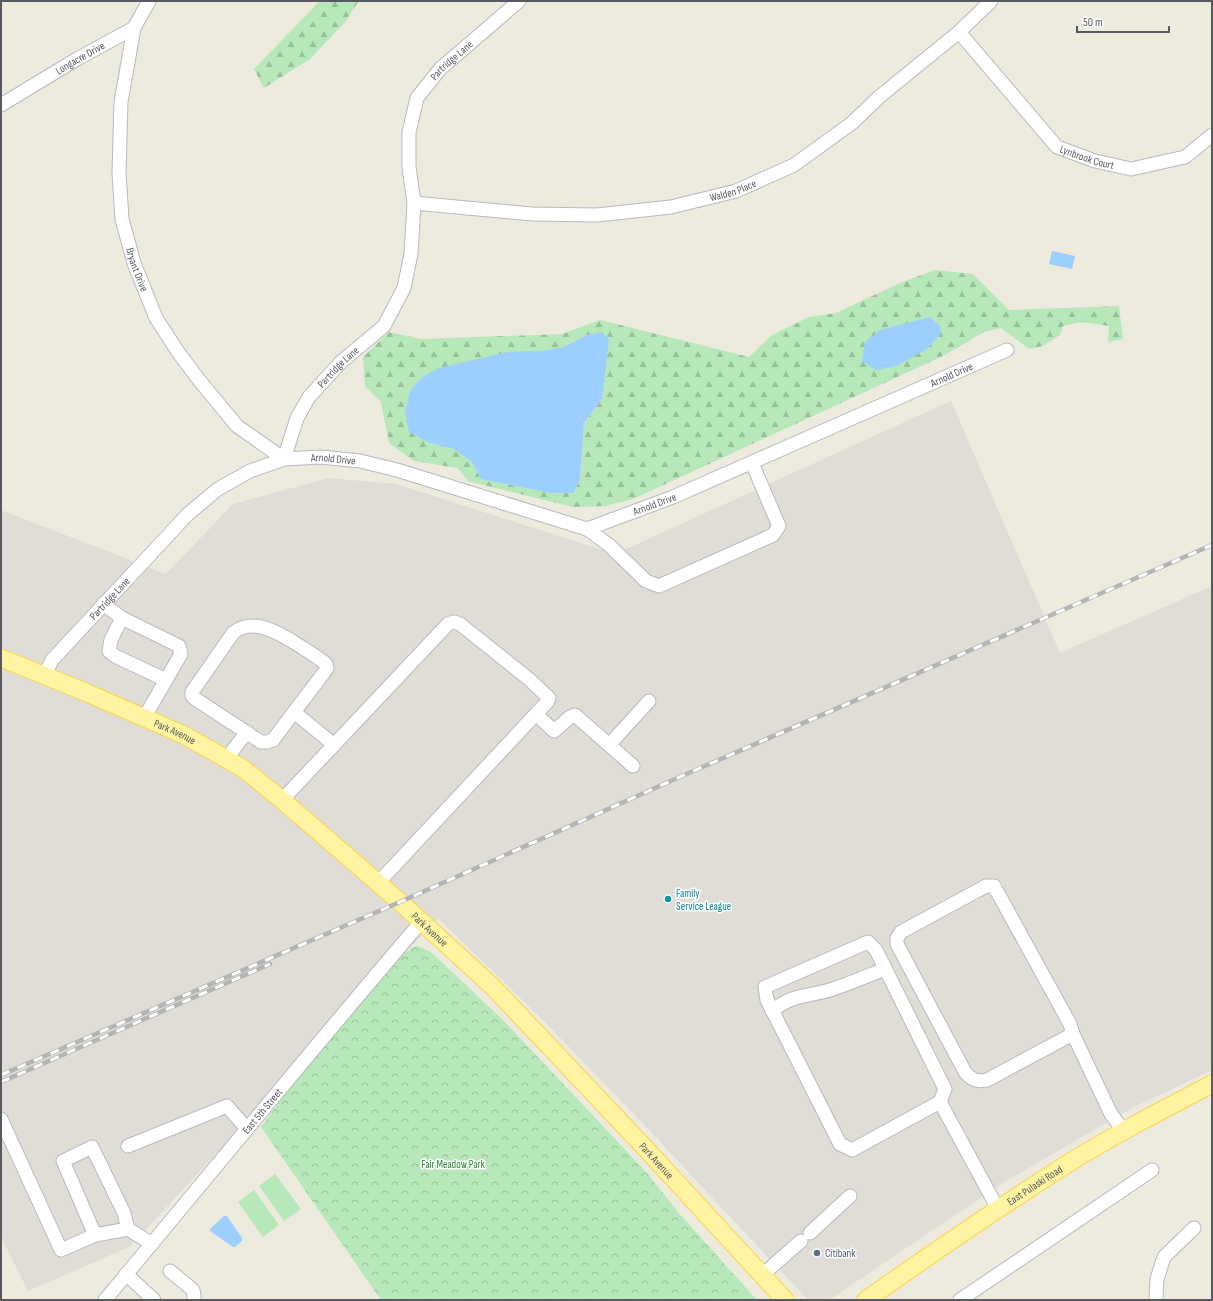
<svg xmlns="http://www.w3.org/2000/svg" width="1213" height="1301" font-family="'Sofia Sans Condensed',sans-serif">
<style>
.industrial{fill:#e0ddd6}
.forest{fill:url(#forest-firs);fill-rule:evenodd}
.park{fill:url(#park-crowns)}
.pitch{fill:#b7e8b9}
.water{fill:#9ccfff}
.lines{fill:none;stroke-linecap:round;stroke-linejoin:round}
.minor-casing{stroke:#b7b9bf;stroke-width:15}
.major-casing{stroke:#ffd345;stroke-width:19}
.minor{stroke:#fff;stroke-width:13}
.major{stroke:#fff4a1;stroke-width:17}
.rail-casing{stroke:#b3b4b4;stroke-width:4.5}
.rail{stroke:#fff;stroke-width:3;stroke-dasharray:9;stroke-linecap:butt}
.culture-dot{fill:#0f9aa8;stroke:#fff;stroke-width:1.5}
.service-dot{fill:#5c6f8a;stroke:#fff;stroke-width:1.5}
.labels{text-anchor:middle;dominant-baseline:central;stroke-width:3;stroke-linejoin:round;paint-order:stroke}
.street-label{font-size:11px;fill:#575b61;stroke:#fff}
.culture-label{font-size:11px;fill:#0d838f;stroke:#fff;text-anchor:start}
.park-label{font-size:11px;fill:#2b8533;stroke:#fff}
.service-label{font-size:11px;fill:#4e5e75;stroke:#fff;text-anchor:start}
</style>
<defs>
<pattern id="forest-firs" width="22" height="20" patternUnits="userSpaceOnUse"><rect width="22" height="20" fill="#b7e8b9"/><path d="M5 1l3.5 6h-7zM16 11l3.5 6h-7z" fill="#98bf9a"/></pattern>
<pattern id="park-crowns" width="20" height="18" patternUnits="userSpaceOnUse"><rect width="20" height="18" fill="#b7e8b9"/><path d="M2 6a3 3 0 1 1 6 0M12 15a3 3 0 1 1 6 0" fill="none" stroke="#98bf9a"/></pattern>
</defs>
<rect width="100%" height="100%" fill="#edeade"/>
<!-- industrial -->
<path class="industrial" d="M 951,401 L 1060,653 L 1212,586 L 1212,1070 L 1134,1107 L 1006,1181 L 829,1300 L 808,1300 L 651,1132 L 543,1020 L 438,918 L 129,1247 L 28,1291 L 1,1237 L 1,510 L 166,574 L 233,504 L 329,478 L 396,484 L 615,554 Z"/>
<!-- forest -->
<path class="forest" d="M 320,1 L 359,1 L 345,22 L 310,59 L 264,88 L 254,69 Z
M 935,270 L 973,274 L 1009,310 L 1119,306 L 1123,339 L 1108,342 L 1109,326 L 1081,322 L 1063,326 L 1060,335 L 1043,346 L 1029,349 L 1001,328 L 984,332 L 945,355 L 633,499 L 605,506 L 573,507 L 468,481 L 458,468 L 414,461 L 389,443 L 381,402 L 365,386 L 363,357 L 389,332 L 421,339 L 562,334 L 600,320 L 749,357 L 772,335 L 809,317 L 836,313 L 900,283 ZM 587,335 L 604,378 L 602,399 L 584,423 L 580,480 L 573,493 L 550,493 L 481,479 L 472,462 L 454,449 L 430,443 L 405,412 L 410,392 L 422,377 L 541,351 L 564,347 Z"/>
<!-- park -->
<path class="park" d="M 416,946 L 421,947 L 432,953 L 504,1021 L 648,1174 L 677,1211 L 757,1300 L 381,1300 L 261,1127 L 297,1078 L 404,954 L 411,949 Z"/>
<!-- pitch -->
<path class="pitch" d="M 275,1174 L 301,1209 L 284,1221 L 259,1186 Z
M 254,1190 L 279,1225 L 263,1237 L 238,1202 Z"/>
<!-- water -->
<path class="water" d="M 1052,251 L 1075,256 L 1072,269 L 1049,264 Z
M 930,317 L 941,327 L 940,335 L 927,349 L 896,366 L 876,370 L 862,361 L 865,342 L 880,330 Z
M 602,332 L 609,340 L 602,399 L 584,423 L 580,480 L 573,493 L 550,493 L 481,479 L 472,462 L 454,449 L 430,443 L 409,432 L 405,412 L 410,391 L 422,377 L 439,368 L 507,352 L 541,351 L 564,347 L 587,335 Z
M 224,1216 L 227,1216 L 242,1238 L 242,1241 L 235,1247 L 233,1247 L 210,1231 L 210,1229 Z"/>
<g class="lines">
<!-- minor casing -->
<g class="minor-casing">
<g id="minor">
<path id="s1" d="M 134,28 L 121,102 L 119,173 L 122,219 L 134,263 L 156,318 L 178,352 L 199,380 L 237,426 L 284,459 L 321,457 L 360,461 L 397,470 L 587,529 L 673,497 L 1007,350"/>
<path id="s2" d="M 959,32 L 1057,147 L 1095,161 L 1131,169 L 1185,157 L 1212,135"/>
<path id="s3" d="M 1,105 L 77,59 L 134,28 L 149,1"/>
<path id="s4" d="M 414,203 L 532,214 L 597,215 L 671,207 L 736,191 L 794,165 L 852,123 L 879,97 L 959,32 L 991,1"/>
<path d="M 587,529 L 609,545 L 646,581 L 659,586 L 773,535 L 779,526 L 752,463"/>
<path d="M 103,604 L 122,618 L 179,646 L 181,654 L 144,718"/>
<path d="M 122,618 L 111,640 L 109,651 L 115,656 L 166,680"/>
<path id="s5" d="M 45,675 L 52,660 L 188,514 L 218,489 L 250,471 L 284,459 L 297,418 L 309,397 L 341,362 L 384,326 L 404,288 L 411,254 L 414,203 L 409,167 L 409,132 L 417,98 L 440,69 L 519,1"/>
<path d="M 294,712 L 273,740 L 267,742 L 261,742 L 194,698 L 192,696 L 192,692 L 233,633 C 254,615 284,636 303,648 C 311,653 319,658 326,664 L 327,668 L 323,674 L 294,712 L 333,744"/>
<path d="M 536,714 L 554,731 L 570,717 L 575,715 L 633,766"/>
<path d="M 609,745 L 649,701"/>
<path d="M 226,759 L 247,732"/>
<path d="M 282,800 L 448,624 L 454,622 L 460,624 L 530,680 L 547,696 L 549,698 L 548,701 L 378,883"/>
<path d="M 772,1011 C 793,994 806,997 830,990 C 849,984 867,976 885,969"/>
<path d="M 1073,1034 L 987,1080 C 977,1082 972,1080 965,1072 L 897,944 L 897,938 L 901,932 L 986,886 L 994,886 L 1070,1024 L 1073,1034 L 1111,1114 L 1124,1131"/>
<path d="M 940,1102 L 852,1150 L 840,1144 L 767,1000 L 765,987 L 868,942 L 876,950 L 945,1089 L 940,1102 L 998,1209"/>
<path d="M 1,1119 L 61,1250 L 95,1235"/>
<path d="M 128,1146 L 227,1106 L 247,1129"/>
<path d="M 128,1229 L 124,1213 L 92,1147 L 63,1161 L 95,1235 L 128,1229 L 152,1244"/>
<path d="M 810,1233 L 850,1196"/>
<path d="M 170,1271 L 193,1290 L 194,1295 L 194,1300"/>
<path d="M 126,1274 L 154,1300"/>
<path d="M 762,1275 L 801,1241"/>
<path id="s6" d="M 105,1300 C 210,1174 314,1047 421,922"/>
<path d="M 960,1300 L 1152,1170"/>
<path d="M 1156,1300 L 1157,1279 L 1164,1257 L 1194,1228"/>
</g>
</g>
<!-- major casing -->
<g class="major-casing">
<g id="major">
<path id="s7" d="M 1,658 L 85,692 L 184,735 L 244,769 L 282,800 L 400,902 L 493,987 L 647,1150 L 785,1300"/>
<path id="s8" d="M 866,1300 C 931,1254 997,1209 1064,1166 C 1112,1136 1162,1110 1212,1084"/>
</g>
</g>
<!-- minor -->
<use href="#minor" class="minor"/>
<!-- major -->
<use href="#major" class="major"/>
<!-- rail casing -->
<g class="rail-casing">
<path id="rail" d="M 1,1075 L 400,902 L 691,772 L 1212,545
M 1,1082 L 270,964"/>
</g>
<!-- rail -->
<use href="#rail" class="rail"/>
</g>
<!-- markers -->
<circle class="culture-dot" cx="668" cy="899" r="4"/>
<circle class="service-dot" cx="817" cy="1253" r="4"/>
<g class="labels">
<!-- street labels -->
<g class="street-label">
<text stroke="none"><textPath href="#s3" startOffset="92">Longacre Drive</textPath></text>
<text stroke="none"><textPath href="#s5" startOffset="785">Partridge Lane</textPath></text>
<text stroke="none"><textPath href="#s2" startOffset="183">Lynbrook Court</textPath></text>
<text stroke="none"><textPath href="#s4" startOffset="322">Walden Place</textPath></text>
<text stroke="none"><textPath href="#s1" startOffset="245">Bryant Drive</textPath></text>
<text stroke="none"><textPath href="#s5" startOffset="437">Partridge Lane</textPath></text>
<text stroke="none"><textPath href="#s1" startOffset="1199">Arnold Drive</textPath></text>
<text stroke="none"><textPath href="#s1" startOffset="539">Arnold Drive</textPath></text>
<text stroke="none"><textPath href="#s1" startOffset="875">Arnold Drive</textPath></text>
<text stroke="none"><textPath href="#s5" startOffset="101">Partridge Lane</textPath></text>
<text stroke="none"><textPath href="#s7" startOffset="189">Park Avenue</textPath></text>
<text stroke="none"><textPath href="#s7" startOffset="513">Park Avenue</textPath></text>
<text stroke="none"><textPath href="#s6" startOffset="246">East 5th Street</textPath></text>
<text stroke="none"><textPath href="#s7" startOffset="837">Park Avenue</textPath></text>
<text stroke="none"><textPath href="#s8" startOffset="204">East Pulaski Road</textPath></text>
</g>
<!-- culture labels -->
<g class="culture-label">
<text x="676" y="893">Family<tspan x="676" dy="13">Service League</tspan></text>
</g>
<!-- park labels -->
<g class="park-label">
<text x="453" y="1164">Fair Meadow Park</text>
</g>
<!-- service labels -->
<g class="service-label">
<text x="825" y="1253">Citibank</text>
</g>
</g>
<!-- border -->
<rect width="1213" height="1301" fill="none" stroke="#575b61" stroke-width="4"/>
<!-- scale -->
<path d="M1077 26v6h92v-6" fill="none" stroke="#575b61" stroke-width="2"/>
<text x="1083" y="26" font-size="12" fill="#575b61" stroke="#ffffff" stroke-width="3" paint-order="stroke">50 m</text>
</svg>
